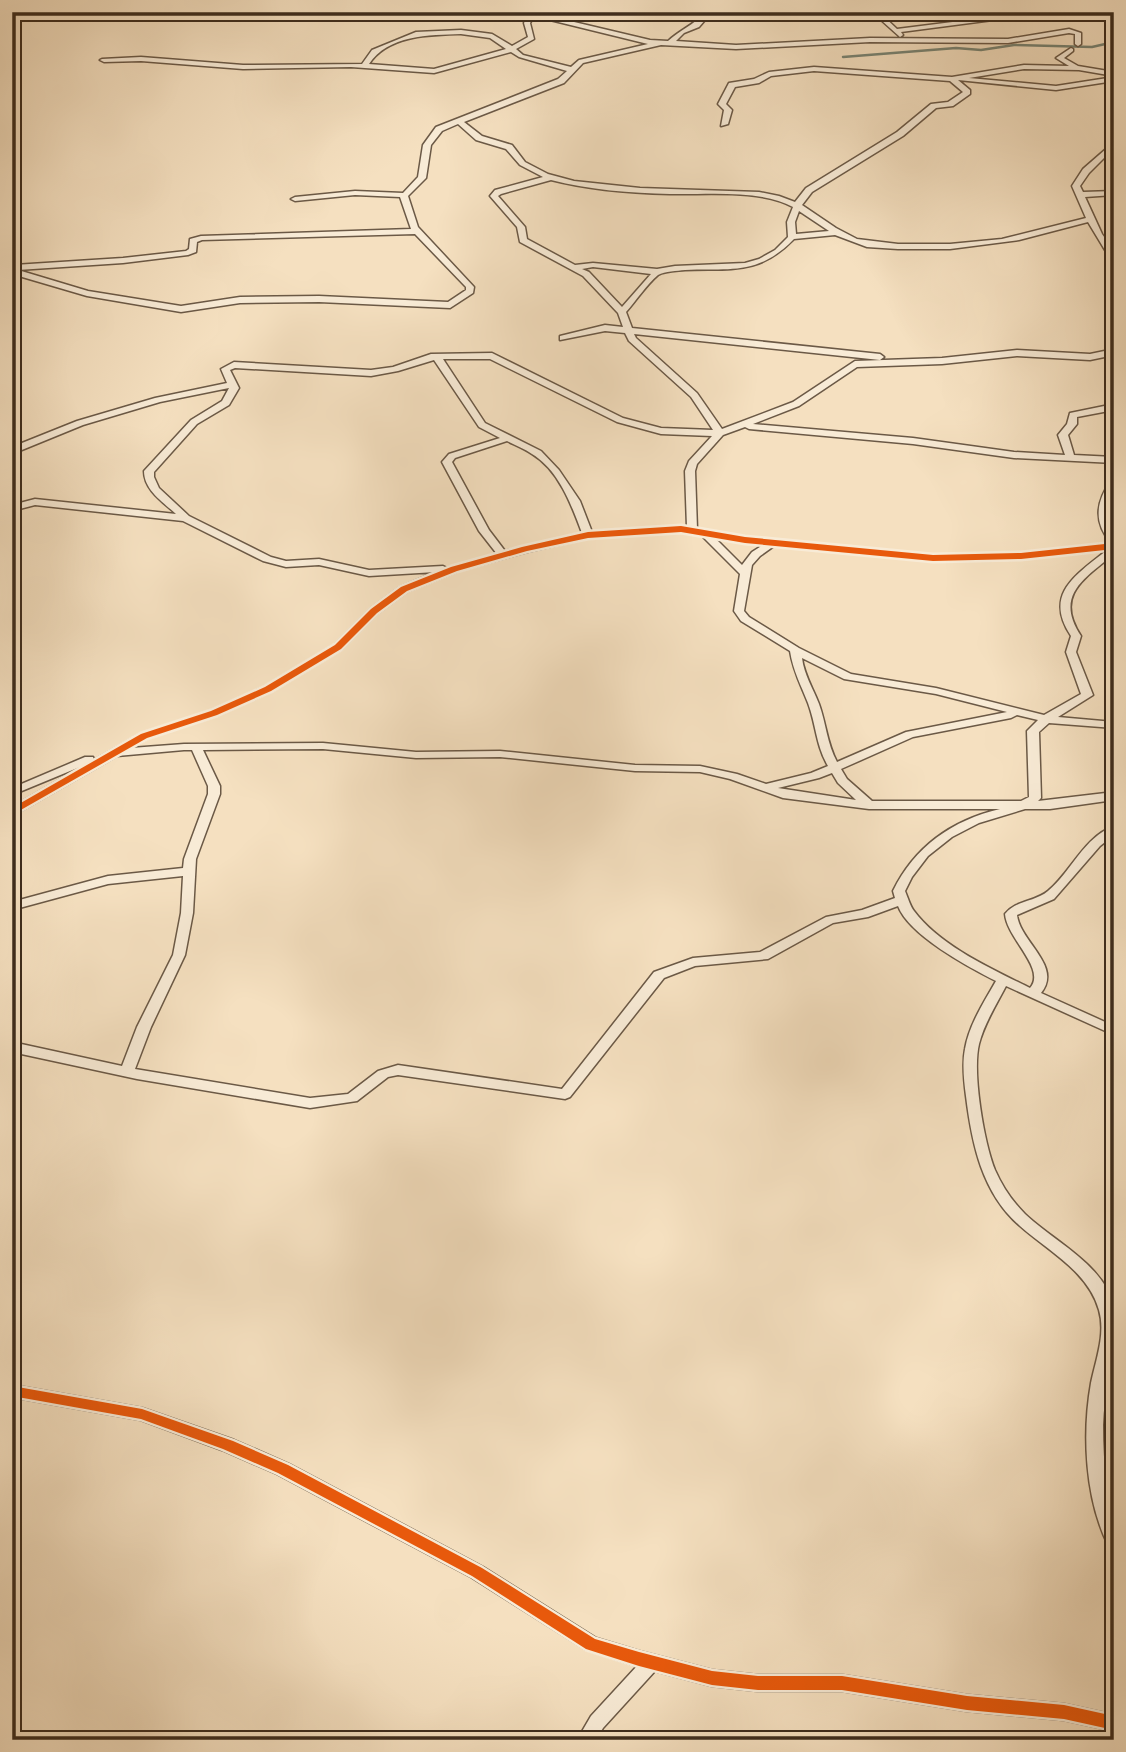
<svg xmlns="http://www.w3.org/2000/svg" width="1126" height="1752" font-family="'Sorts Mill Goudy',serif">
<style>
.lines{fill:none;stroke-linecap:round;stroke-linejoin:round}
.stream{stroke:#778373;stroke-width:2.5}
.minor-casing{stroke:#6b5946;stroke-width:3}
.minor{fill:#f8ebd6;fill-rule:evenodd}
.cycleway-casing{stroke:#f8ebd6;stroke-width:5}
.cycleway{fill:#e8590c;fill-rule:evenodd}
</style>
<rect width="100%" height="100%" fill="#f5e0c0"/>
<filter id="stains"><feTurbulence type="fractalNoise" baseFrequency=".00286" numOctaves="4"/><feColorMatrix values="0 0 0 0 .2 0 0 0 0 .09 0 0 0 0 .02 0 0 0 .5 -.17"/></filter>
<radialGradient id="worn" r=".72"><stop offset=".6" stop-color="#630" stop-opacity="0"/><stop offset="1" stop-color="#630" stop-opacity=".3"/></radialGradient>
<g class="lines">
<!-- stream -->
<path class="stream" d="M 843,57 L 956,48 L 981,50 L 1014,45 L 1092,47 L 1114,42"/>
<!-- minor casing -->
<g class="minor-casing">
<path id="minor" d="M 520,12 L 542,14 L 580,12 L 553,17 L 650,40 L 668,41 C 681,29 693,26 705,12 L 712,12 L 699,27 L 684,33 L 676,41 L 736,45 L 870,38 L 1008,39 L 1069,29 L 1081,33 L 1081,44 L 1078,46 L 1075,44 L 1075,34 L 1069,33 L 1008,43 L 870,42 L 736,49 L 661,45 L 583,63 L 564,83 L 464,122 L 482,136 L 512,145 L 525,162 L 548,174 L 574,181 L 640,188 L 759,192 L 779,196 L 795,202 L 806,188 L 897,132 L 931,104 L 948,102 L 963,92 L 950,81 L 814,71 L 771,76 L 759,83 L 735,87 L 726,104 L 732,110 L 728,124 L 721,126 L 724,110 L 718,104 L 729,83 L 754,79 L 769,72 L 814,67 L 952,77 L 1024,65 L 1069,66 L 1056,58 L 1071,48 L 1073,49 L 1073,51 L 1064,58 L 1078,66 L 1114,72 L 1114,76 L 1079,70 L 1024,69 L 969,78 L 1056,86 L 1114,77 L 1114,81 L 1056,90 L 958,80 L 970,90 L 970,94 L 953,106 L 936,108 L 903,136 L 812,192 L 802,205 L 836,228 L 857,239 L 898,244 L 950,244 L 1002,239 L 1086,218 L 1072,186 L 1083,169 L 1114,142 L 1114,148 L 1089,173 L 1080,186 L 1083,192 L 1114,191 L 1114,195 L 1085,197 L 1102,234 L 1114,251 L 1114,260 L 1111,260 L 1088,222 L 1019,240 L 950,249 L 898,249 L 867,247 L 835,235 L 794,239 C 758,276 731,268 685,270 C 677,271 665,271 658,275 C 646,285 636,301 626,312 L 632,328 L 880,354 L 884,357 L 880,360 L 634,334 L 636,338 L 697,393 L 722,429 L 793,402 L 855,361 L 942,358 L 1017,350 L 1090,354 L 1114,349 L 1114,355 L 1090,360 L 1017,356 L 942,364 L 857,367 L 799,406 L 753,424 L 913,438 L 1014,452 L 1065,455 L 1058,435 L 1067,424 L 1070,413 L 1114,404 L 1114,410 L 1077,417 L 1077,424 L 1068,435 L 1074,455 L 1114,457 L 1114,463 L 1014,458 L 913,444 L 749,429 L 745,427 L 723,435 L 697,464 L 695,471 L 697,529 L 745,537 L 933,555 L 1021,553 L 1111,543 C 1093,522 1096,502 1111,480 L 1114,479 L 1114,491 L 1107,512 L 1110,527 L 1114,534 L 1114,554 C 1084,579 1054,595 1081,636 L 1076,652 L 1093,695 L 1058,717 L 1114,722 L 1114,728 L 1049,723 L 1039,732 L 1041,798 L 1038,801 L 1114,792 L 1114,800 L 1050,809 L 1025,809 L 979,823 L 952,837 L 928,856 L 912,877 L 905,891 C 908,898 910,906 914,911 C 940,946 992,969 1030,988 C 1047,969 1007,939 1005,914 C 1016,900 1035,902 1048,891 C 1071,872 1084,837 1114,826 L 1114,835 L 1100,846 L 1054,899 L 1017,915 C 1020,942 1063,966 1041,993 L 1114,1026 L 1114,1035 L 1006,986 C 996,1005 984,1024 979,1044 C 972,1073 984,1142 995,1170 C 1002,1186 1012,1201 1025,1214 C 1053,1241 1107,1266 1114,1309 C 1120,1348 1104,1387 1103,1425 C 1103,1445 1104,1465 1107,1484 C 1109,1494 1113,1505 1114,1515 C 1115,1525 1114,1537 1114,1547 L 1108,1545 C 1085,1498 1082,1434 1091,1383 C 1096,1359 1106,1334 1099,1310 C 1088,1271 1048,1251 1020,1226 C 982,1193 972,1144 966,1096 C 964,1081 962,1064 965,1049 C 969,1025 984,1002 996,981 C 968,967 909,935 898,906 L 868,917 L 833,923 L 768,959 L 695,966 L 664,978 L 570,1097 L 565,1099 L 398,1075 L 388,1077 L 357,1101 L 310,1108 L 137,1079 L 12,1052 L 12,1042 L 122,1066 L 137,1027 L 173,955 L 181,913 L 183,876 L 108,884 L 12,910 L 12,902 L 108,876 L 183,868 L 184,859 L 208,794 L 208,786 L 192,750 L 184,750 L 117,756 L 12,816 L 12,807 L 87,764 L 12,795 L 12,788 L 85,757 L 93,757 L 94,760 L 140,734 L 210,711 L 264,687 L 334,645 L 370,609 L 400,587 L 436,572 L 369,576 L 319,565 L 286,567 L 263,561 L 183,521 L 35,505 L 12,511 L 12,505 L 35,499 L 176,514 C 163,502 144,490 144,471 L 191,420 L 222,401 L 229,388 L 160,402 L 83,425 L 12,454 L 12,447 L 77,421 L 155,398 L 227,383 L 221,369 L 234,362 L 371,370 L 393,367 L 431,354 L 492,353 L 623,418 L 661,428 L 713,430 L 691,397 L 629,341 L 625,333 L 605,331 L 560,340 L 560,336 L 605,325 L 623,327 L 618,313 L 583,276 L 520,242 L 517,227 L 490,196 L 495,190 L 543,177 L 520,165 L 506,149 L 476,140 L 458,124 L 442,131 L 431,145 L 426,178 L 408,196 L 418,227 L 474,287 L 473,293 L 450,308 L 319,302 L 240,303 L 181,312 L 87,296 L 12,274 L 12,266 L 14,265 L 123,258 L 186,251 L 189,249 L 190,239 L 201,236 L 411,229 L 400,197 L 355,195 L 295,201 L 291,199 L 295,197 L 355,191 L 403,193 L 418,177 L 423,145 L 436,127 L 558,79 L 567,71 L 519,57 L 511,52 L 434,73 L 351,67 L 243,69 L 141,61 L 104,62 L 100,60 L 102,59 L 141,57 L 243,65 L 362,64 L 372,50 L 416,32 L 461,30 L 492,34 L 512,46 L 528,37 L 524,23 L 527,17 L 531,16 ZM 542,18 L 648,44 L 579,60 L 571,67 L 523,55 L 516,49 L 534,39 L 530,23 L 532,20 ZM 461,34 L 490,38 L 506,49 L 434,69 L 369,64 C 388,35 429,35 461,34 ZM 551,180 C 590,190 630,193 670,194 C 706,195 761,189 793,207 L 787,222 L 788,237 L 775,250 L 759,259 L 745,263 L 675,266 L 657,269 L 593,263 L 575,265 L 527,239 L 525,227 L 498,196 L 501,194 ZM 799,211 L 829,231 L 796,234 L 795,222 ZM 415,234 L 466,287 L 466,290 L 448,302 L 319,296 L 240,297 L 181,306 L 88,291 L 18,270 L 123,263 L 188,255 L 196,252 L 197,242 L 202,240 ZM 593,267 L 651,274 L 622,307 L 589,272 L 582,269 ZM 443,359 L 490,359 L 617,422 L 661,434 L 712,436 L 689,461 L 685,471 L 687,527 L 592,532 L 580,501 L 559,470 L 541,451 L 485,423 ZM 434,360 L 479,427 L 500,438 L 449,454 L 442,462 L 479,531 L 497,554 L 447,568 L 443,566 L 369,570 L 319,559 L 286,561 L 271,557 L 189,516 L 159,488 L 154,477 L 154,472 L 197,424 L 229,405 L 239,388 L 230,370 L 235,368 L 371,376 L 398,371 ZM 507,441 C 515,445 525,449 532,454 C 559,470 572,506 582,533 L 505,551 L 489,530 L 452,462 L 455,458 ZM 681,532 L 701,535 L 740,574 L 734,611 L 741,621 L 790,651 C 793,671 801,685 808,703 C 816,724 816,746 828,766 L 811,773 L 766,784 L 737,774 L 700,766 L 635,765 L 500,751 L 416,752 L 323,743 L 184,744 L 131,748 L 148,738 L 218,715 L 272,691 L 342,649 L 378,613 L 408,591 L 458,571 L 527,552 L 588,538 ZM 715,538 L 763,545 L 752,552 L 742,565 ZM 774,546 L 933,561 L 1021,559 L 1107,550 C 1076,575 1043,594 1071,636 L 1066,652 L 1081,694 L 1044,715 L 936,688 L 851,674 L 799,648 L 749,617 L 744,611 L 752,565 L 760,556 ZM 802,658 L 844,679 L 936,694 L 1007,712 L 906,732 L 837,762 C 827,744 826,723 819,704 C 813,688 804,675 802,658 ZM 1017,715 L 1038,720 L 1027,731 L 1029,797 L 1021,801 L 872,801 L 847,779 L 841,769 L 913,737 L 1011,718 ZM 323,749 L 416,758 L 500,757 L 635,771 L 700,772 L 730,779 L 783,798 L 869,809 L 1000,809 C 953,820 915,846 893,891 L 895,898 L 862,910 L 826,917 L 760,952 L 693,958 L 654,972 L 562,1089 L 398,1065 L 378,1071 L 348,1094 L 310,1098 L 135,1069 L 151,1027 L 185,955 L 193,913 L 196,859 L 220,794 L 220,786 L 203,750 ZM 832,773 L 838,783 L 856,800 L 778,788 L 819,778 Z
M 600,12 L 637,14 L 675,12 L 637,18 Z
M 872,12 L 879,12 L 897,29 L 1032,12 L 1054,12 L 901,32 L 903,35 L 900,37 Z
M 12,1385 L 142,1408 L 234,1440 L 289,1464 L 483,1567 L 596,1638 L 639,1651 L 712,1670 L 758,1675 L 842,1675 L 967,1695 L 1064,1704 L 1114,1715 L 1114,1731 L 1064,1720 L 967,1711 L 842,1691 L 758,1691 L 712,1686 L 655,1671 L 603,1728 L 596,1740 L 577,1740 L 591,1716 L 637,1666 L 585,1649 L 471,1577 L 277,1474 L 222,1450 L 141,1420 L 12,1397 Z"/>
</g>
<!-- minor -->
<use href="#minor" class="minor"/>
<!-- cycleway casing -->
<g class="cycleway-casing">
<path id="cycleway" d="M 681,526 L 745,537 L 933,555 L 1021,553 L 1114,543 L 1114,549 L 1021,559 L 933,561 L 745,543 L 681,532 L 588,538 L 527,551 L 457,571 L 407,591 L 377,613 L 341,649 L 271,691 L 217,715 L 147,738 L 12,815 L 12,808 L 141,734 L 211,711 L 265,687 L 335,645 L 371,609 L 401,587 L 451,567 L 522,547 L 588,532 Z
M 12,1386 L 142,1409 L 233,1441 L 288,1465 L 482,1568 L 595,1639 L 639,1652 L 712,1671 L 758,1676 L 842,1676 L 967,1696 L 1064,1705 L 1114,1716 L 1114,1730 L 1064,1719 L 967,1710 L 842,1690 L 758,1690 L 712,1685 L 639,1666 L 586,1649 L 472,1576 L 278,1473 L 223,1449 L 141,1419 L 12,1396 Z"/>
</g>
<!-- cycleway -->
<use href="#cycleway" class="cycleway"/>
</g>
<!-- margin -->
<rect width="1126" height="1752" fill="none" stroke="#f5e0c0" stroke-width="42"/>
<rect x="14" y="14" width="1098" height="1724" fill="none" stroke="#3d2c1d" stroke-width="3.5"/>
<rect x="21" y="21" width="1084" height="1710" fill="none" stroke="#3d2c1d" stroke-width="2"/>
<rect width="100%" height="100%" filter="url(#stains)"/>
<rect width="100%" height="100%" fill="url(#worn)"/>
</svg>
